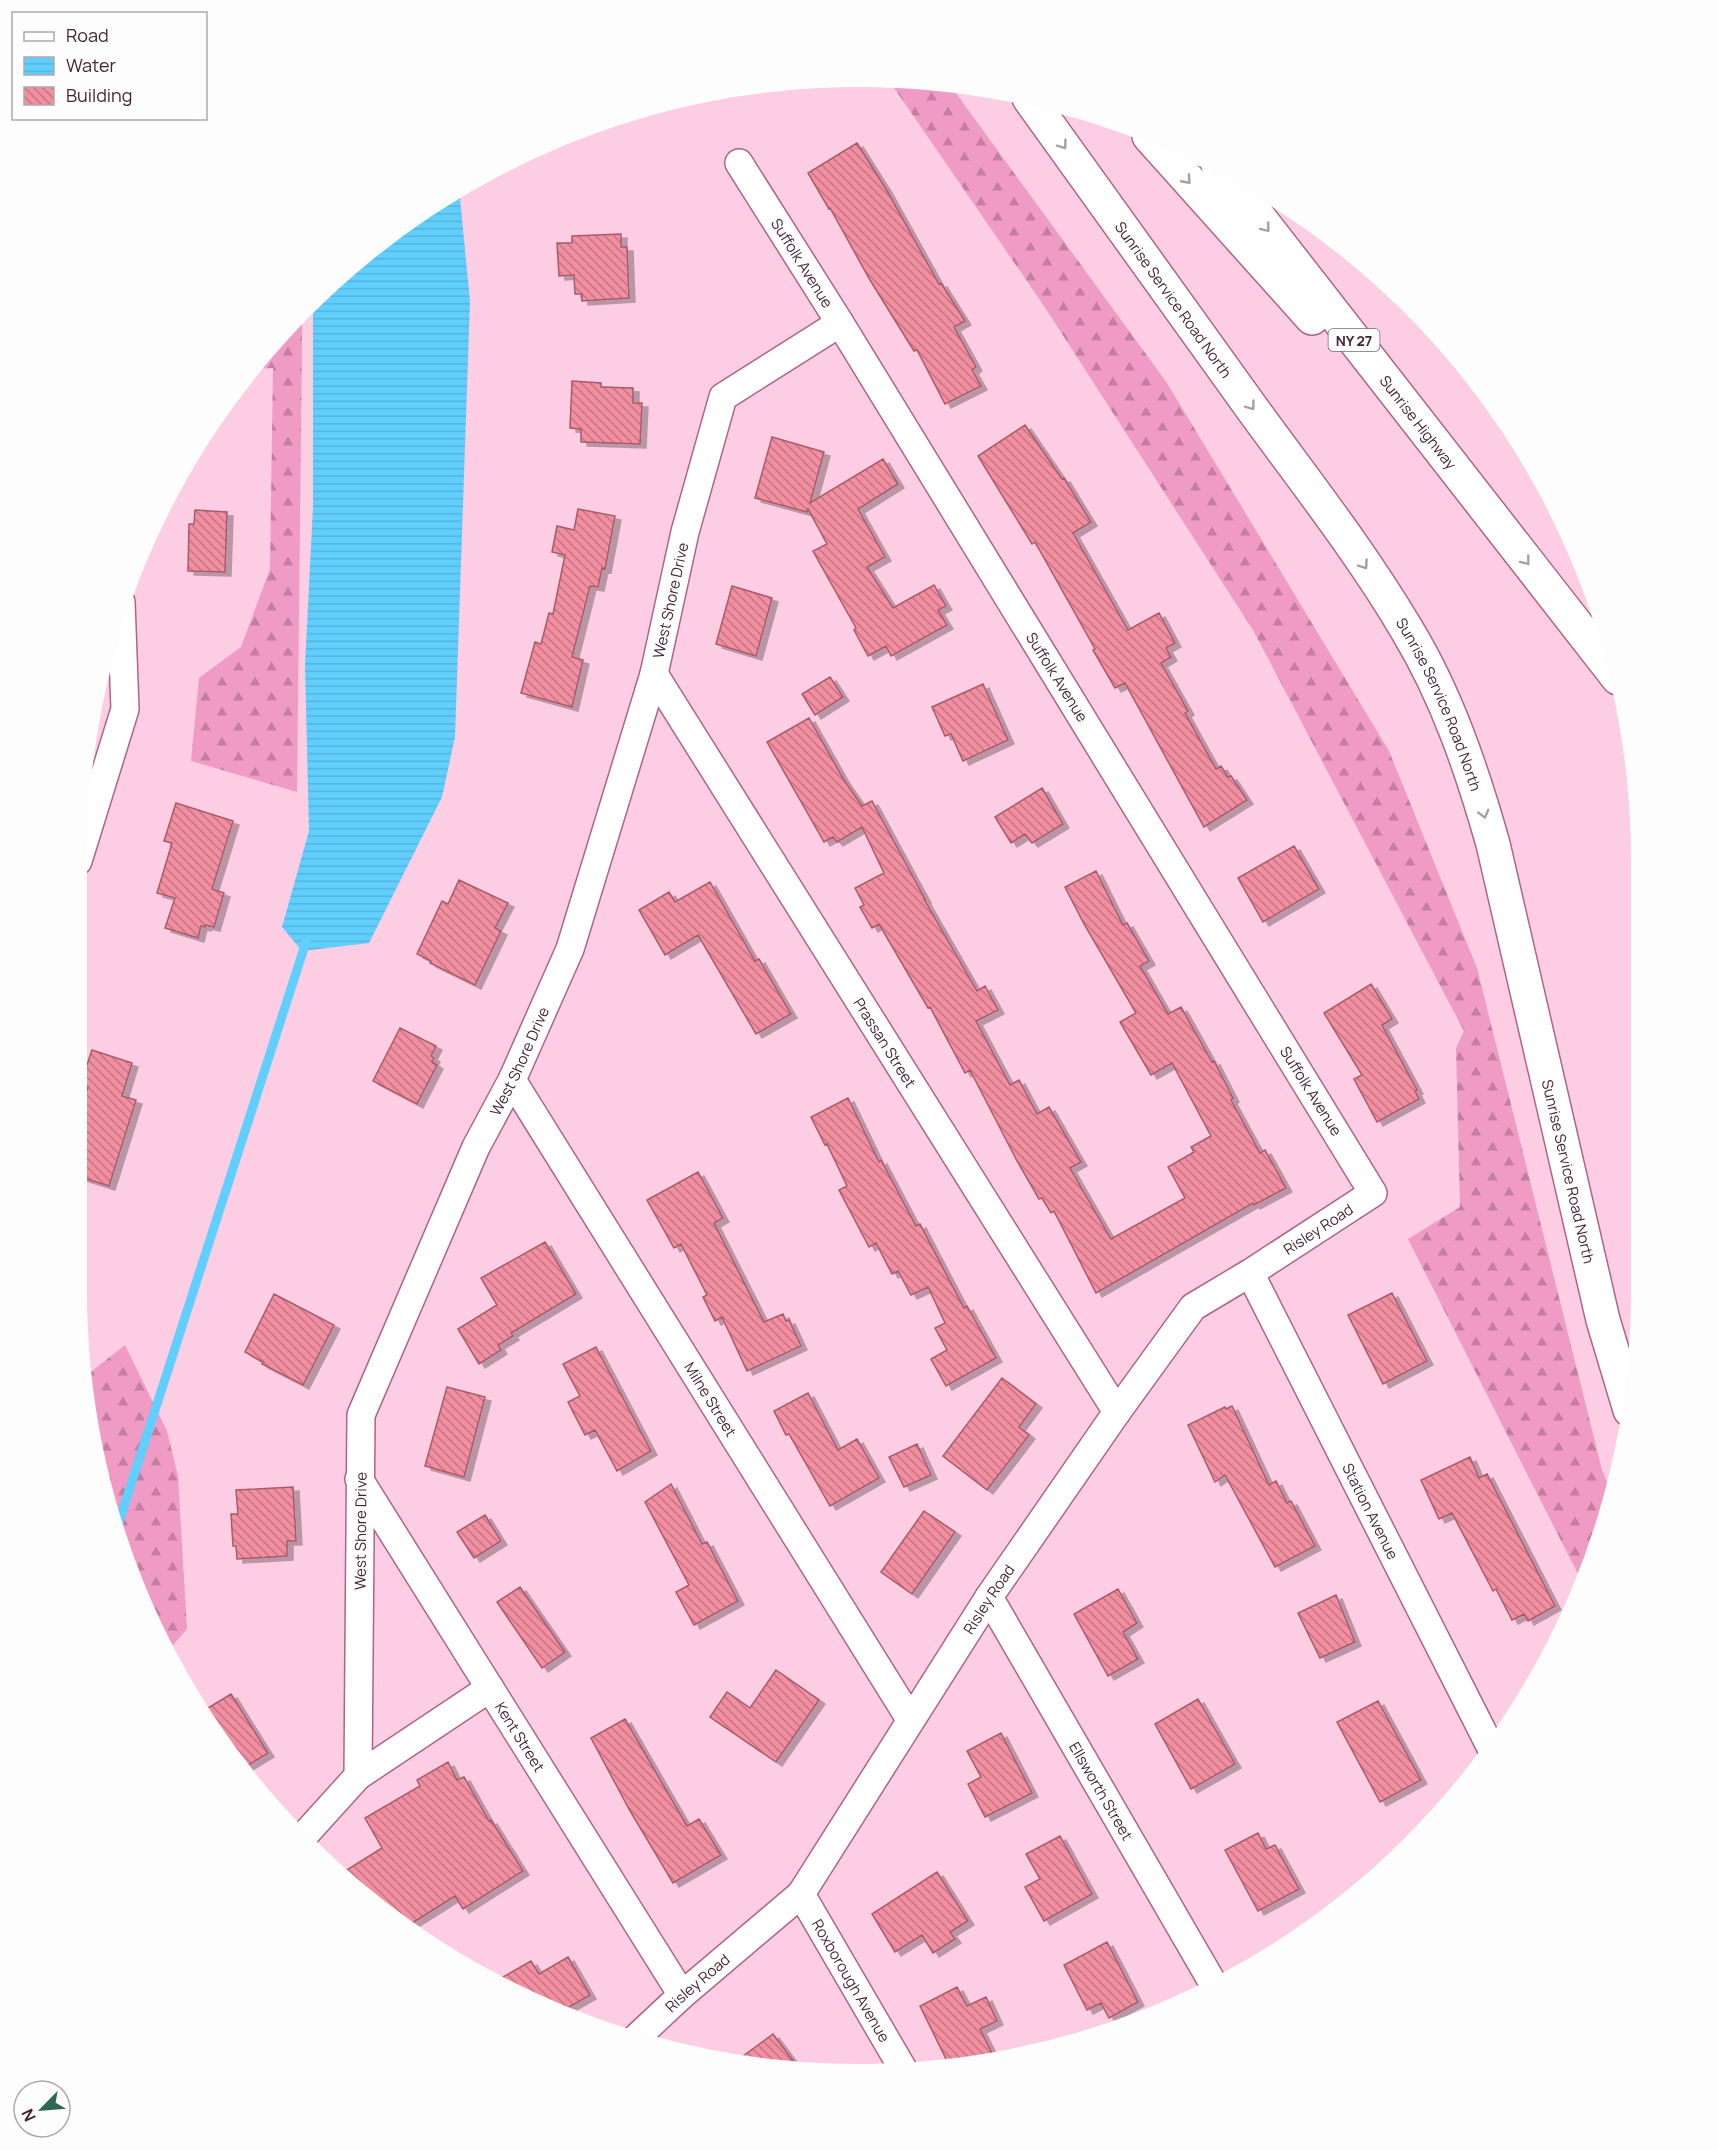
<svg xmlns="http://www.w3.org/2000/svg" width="1718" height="2151" font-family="Manrope,sans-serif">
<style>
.forest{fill:url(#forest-firs)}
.water{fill:url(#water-rules)}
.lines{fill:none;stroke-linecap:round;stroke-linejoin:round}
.stream{stroke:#61cffd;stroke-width:9}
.building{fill:url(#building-back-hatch);stroke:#a85b69;stroke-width:1.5;filter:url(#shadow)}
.minor-casing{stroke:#ac6589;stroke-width:30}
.secondary-casing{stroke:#ac6589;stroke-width:36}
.motorway-casing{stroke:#ac6589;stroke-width:36}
.minor{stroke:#fff;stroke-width:27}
.secondary{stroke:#fff;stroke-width:33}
.motorway{stroke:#fff;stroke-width:33}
.oneway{stroke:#aa9da4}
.labels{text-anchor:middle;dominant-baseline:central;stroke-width:4.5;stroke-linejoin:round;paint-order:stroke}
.shield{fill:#fdfdfd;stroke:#7b6670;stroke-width:1.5}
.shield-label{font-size:14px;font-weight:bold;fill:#432534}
.street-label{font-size:15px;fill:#432534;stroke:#fdfdfd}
</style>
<defs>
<pattern id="forest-firs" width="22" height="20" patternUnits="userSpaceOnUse" patternTransform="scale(1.5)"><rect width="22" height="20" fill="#f09bc5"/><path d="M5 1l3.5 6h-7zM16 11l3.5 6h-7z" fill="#c47ea1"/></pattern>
<pattern id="water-rules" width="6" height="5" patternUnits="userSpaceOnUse" patternTransform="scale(1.5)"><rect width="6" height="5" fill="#61cffd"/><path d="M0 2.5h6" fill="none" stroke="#55b2d9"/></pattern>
<pattern id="building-back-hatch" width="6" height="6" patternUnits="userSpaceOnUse" patternTransform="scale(1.5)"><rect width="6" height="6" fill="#f18fa1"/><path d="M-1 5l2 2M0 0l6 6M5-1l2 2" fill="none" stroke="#c57584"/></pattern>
<filter id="shadow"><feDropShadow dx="6" dy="4" stdDeviation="0" flood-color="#0004"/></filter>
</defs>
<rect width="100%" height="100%" fill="#fccde3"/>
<!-- forest -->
<path class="forest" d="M 911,78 L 950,85 L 1167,383 L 1389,751 L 1477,968 L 1602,1470 L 1612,1493 L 1584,1586 L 1408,1239 L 1460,1207 L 1456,1048 L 1464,1031 L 1253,630 L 1044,306 L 888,79 Z
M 302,312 L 302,344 L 297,792 L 191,761 L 199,678 L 241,647 L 270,569 L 273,368 L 252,369 L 270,343 Z
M 125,1345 L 167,1431 L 178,1476 L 187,1629 L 168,1651 L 103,1494 L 87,1375 Z"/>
<!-- water -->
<path class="water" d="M 459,188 L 470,301 L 455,737 L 442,797 L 369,943 L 302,951 L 282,927 L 309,831 L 305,665 L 313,507 L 313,301 L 343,270 Z"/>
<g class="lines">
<!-- stream -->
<path class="stream" d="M 117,1528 L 306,942"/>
</g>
<!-- building -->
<path class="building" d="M 857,143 L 886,189 L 939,284 L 941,283 L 965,321 L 954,327 L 976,367 L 972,370 L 981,386 L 945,404 L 917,350 L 914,351 L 870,280 L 830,208 L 829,209 L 808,173 Z
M 621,234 L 621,247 L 627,247 L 629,298 L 582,301 L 582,294 L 575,294 L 574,275 L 559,276 L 557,243 L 572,243 L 572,236 Z
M 572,381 L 601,383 L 601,387 L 633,388 L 633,403 L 642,403 L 640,444 L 581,442 L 581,429 L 570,428 Z
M 1025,425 L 1062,479 L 1064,478 L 1091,522 L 1073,533 L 1128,630 L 1159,613 L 1175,643 L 1166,648 L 1171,657 L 1161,663 L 1188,711 L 1185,713 L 1216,769 L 1221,766 L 1228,777 L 1231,776 L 1247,800 L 1204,827 L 1125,683 L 1115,688 L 1093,650 L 1095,649 L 1035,542 L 1032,544 L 978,456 Z
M 772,437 L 824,452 L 810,503 L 883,459 L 898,484 L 858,509 L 885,557 L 867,567 L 893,608 L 934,585 L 946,606 L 938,610 L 947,625 L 891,656 L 886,646 L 868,656 L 854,630 L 856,628 L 813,551 L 827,544 L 808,509 L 807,512 L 755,498 Z
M 578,509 L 615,516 L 605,569 L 602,568 L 598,587 L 590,586 L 572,657 L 583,660 L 572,707 L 521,693 L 535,642 L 541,644 L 549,613 L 553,614 L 565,555 L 552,552 L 557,526 L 574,530 Z
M 195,510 L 227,512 L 225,572 L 188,571 L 189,524 L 194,524 Z
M 732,586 L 772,598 L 756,656 L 716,644 Z
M 830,677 L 843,697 L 815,715 L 802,694 Z
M 983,684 L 1008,740 L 963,761 L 951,734 L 945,736 L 932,707 Z
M 809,718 L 844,780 L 862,806 L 872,801 L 925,899 L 924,899 L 977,991 L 985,986 L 998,1010 L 976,1021 L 1010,1085 L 1019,1080 L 1037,1114 L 1049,1107 L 1081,1162 L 1070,1168 L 1111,1239 L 1185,1198 L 1168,1167 L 1194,1152 L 1191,1147 L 1211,1136 L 1172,1063 L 1151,1075 L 1120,1022 L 1136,1013 L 1084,924 L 1065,887 L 1096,871 L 1123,925 L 1127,923 L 1149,961 L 1140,966 L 1168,1014 L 1181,1007 L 1212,1062 L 1214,1061 L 1233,1098 L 1231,1100 L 1260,1153 L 1265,1150 L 1286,1188 L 1254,1205 L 1253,1203 L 1096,1293 L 1054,1211 L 1051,1213 L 1042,1198 L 1039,1199 L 1017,1161 L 970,1070 L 965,1073 L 930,1007 L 928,1008 L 879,924 L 872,928 L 860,907 L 864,905 L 855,888 L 884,873 L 862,827 L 837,842 L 833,837 L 824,842 L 767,742 Z
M 1042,788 L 1063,824 L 1032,843 L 1025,834 L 1011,843 L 995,817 Z
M 176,803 L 233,821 L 212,889 L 224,893 L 214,927 L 205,925 L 205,927 L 201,926 L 198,938 L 165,928 L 175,898 L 157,893 L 172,843 L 164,841 Z
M 1294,846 L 1319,889 L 1263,922 L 1238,878 Z
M 459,880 L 508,903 L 495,928 L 501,931 L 475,985 L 430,963 L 431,961 L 417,954 L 442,901 L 448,904 Z
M 710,882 L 755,961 L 759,959 L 791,1014 L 756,1034 L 698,935 L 665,955 L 639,910 L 669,892 L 675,902 Z
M 1371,984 L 1392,1019 L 1382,1025 L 1417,1090 L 1415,1091 L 1419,1099 L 1377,1122 L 1354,1079 L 1362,1075 L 1324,1013 Z
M 400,1028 L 436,1046 L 431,1056 L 434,1058 L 432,1062 L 437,1065 L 417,1104 L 373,1081 Z
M 92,1050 L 132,1063 L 122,1096 L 136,1100 L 109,1186 L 77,1176 L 77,1121 L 88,1087 L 80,1085 Z
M 848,1098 L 879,1162 L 881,1160 L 916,1226 L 920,1224 L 964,1308 L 967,1306 L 996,1358 L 946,1386 L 931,1359 L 947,1350 L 935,1328 L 945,1323 L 928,1287 L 911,1295 L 898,1271 L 892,1274 L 876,1243 L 869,1247 L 839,1190 L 847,1186 L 827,1144 L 825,1145 L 811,1117 Z
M 698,1172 L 723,1218 L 714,1223 L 764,1322 L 783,1314 L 786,1321 L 789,1320 L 801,1346 L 747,1371 L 722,1317 L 715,1321 L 703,1297 L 707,1295 L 681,1244 L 674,1248 L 647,1200 Z
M 545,1242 L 576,1294 L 511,1333 L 513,1336 L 498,1345 L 501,1350 L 479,1364 L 458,1329 L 497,1305 L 481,1278 Z
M 1392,1293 L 1427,1361 L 1383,1384 L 1348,1315 Z
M 274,1294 L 334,1325 L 303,1385 L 262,1364 L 263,1362 L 245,1352 Z
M 596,1347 L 651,1451 L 617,1471 L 595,1430 L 585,1435 L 568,1402 L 580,1396 L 563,1364 Z
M 1002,1378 L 1036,1404 L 1019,1427 L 1029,1435 L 987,1490 L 943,1456 Z
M 447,1387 L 485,1397 L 464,1477 L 425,1466 Z
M 808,1393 L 838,1450 L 857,1439 L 879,1478 L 830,1506 L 789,1434 L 786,1435 L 774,1411 Z
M 1232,1406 L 1269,1485 L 1276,1481 L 1287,1503 L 1291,1501 L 1315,1546 L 1275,1567 L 1225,1475 L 1215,1482 L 1188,1425 L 1225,1407 L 1226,1409 Z
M 917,1444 L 931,1475 L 904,1487 L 889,1457 Z
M 1470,1457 L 1479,1478 L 1487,1474 L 1555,1606 L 1528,1621 L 1524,1614 L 1512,1620 L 1496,1589 L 1493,1591 L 1452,1513 L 1439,1519 L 1421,1480 Z
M 671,1484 L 702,1544 L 707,1542 L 738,1601 L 694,1625 L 676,1592 L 689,1585 L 645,1502 Z
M 293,1487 L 296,1541 L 287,1541 L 287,1556 L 237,1559 L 236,1546 L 233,1546 L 231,1514 L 238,1514 L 236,1490 Z
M 924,1511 L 955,1532 L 912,1594 L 881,1572 Z
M 485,1515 L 501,1541 L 474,1558 L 457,1532 Z
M 520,1587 L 565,1652 L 542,1668 L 497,1602 Z
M 1118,1589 L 1137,1623 L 1123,1632 L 1138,1659 L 1108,1676 L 1074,1614 Z
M 1336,1595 L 1355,1642 L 1320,1658 L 1298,1613 Z
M 776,1670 L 819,1700 L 776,1762 L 710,1717 L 727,1692 L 750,1708 Z
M 231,1694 L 268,1753 L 245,1767 L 203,1711 Z
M 1198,1699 L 1235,1764 L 1191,1789 L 1155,1724 Z
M 1378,1701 L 1421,1780 L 1380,1802 L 1337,1722 Z
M 625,1719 L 687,1826 L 699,1819 L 721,1855 L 673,1883 L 630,1811 L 591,1738 Z
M 1001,1733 L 1032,1793 L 985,1817 L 968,1784 L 981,1777 L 967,1751 Z
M 448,1762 L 457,1780 L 464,1777 L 489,1821 L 491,1820 L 523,1871 L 463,1909 L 455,1896 L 409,1925 L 342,1873 L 382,1848 L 365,1818 L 420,1786 L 417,1780 Z
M 1258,1833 L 1266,1849 L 1275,1845 L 1299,1889 L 1258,1911 L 1225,1850 Z
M 1060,1836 L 1092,1894 L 1044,1921 L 1025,1887 L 1040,1879 L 1026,1854 Z
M 937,1872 L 968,1921 L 950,1932 L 955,1939 L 933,1953 L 922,1935 L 895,1952 L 872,1914 Z
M 1107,1942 L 1138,2002 L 1109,2018 L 1101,2003 L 1087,2010 L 1064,1965 Z
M 568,1957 L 590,1995 L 564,2010 L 496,1981 L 531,1961 L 539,1974 Z
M 957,1987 L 967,2006 L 986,1997 L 997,2021 L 980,2029 L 994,2057 L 948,2063 L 920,2006 Z
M 773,2034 L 797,2066 L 739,2059 Z"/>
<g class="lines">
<!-- minor casing -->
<g class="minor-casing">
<g id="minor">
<path id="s1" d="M 654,674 L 1117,1412"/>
<path d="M 78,861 L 125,709 L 121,602"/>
<path id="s2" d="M 512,1080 L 910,1719"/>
<path id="s3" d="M 1250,1273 L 1491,1748"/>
<path id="s4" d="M 359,1479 L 682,1995"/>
<path id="s5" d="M 989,1597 L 1214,1985"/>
<path d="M 358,1776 L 490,1688"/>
<path id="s6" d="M 301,1839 L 358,1776 L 361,1415 L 476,1147 L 512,1080 L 570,949 L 654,674 L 685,532 L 723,397 L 840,323"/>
<path id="s7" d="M 801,1894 L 903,2069"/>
<path id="s8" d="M 635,2039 L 682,1995 L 801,1894 L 989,1597 L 1117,1412 L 1193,1307 L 1250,1273 L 1373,1193 L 840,323 L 739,163"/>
</g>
</g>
<!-- secondary casing -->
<g class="secondary-casing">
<g id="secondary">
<path id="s9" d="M 1029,98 C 1103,201 1177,304 1251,407 C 1304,480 1361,552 1407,630 C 1447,696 1472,770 1493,844 L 1603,1320 L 1630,1410"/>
</g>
</g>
<!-- motorway casing -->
<g class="motorway-casing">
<g id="motorway">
<path d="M 1149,136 L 1312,318"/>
<path id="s10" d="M 1218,165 L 1618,678"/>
</g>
</g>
<!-- minor -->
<use href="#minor" class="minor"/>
<!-- secondary -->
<use href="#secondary" class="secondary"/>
<!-- motorway -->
<use href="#motorway" class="motorway"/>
</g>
<!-- one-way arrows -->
<defs><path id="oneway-chevron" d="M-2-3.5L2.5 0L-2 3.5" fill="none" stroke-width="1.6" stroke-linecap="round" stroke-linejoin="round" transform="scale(1.5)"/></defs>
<g class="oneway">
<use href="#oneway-chevron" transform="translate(1063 145) rotate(54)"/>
<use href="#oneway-chevron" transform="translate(1187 180) rotate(48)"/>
<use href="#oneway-chevron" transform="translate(1266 228) rotate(52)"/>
<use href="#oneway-chevron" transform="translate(1251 406) rotate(54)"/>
<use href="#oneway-chevron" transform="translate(1526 561) rotate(52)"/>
<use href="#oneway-chevron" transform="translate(1364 565) rotate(55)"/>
<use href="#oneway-chevron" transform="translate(1484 814) rotate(75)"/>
</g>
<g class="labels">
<!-- shield labels -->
<rect class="shield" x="1328.5" y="329" width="51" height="22" rx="4.5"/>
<g class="shield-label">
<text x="1354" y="340">NY 27</text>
</g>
<!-- street labels -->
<g class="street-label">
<text transform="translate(802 263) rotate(58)">Suffolk Avenue</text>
<text stroke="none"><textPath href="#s9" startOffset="248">Sunrise Service Road North</textPath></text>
<text stroke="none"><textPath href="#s10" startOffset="326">Sunrise Highway</textPath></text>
<text stroke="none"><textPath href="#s6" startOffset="1320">West Shore Drive</textPath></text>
<text transform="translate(1057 677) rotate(58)">Suffolk Avenue</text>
<text stroke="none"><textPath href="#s9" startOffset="734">Sunrise Service Road North</textPath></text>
<text stroke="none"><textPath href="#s1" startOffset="435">Prassan Street</textPath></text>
<text stroke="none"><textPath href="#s6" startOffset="834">West Shore Drive</textPath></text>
<text transform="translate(1311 1091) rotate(58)">Suffolk Avenue</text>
<text stroke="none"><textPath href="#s9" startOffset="1220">Sunrise Service Road North</textPath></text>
<text stroke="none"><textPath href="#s8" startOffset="1074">Risley Road</textPath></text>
<text stroke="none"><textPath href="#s2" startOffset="376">Milne Street</textPath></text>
<text stroke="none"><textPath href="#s3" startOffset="267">Station Avenue</textPath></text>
<text stroke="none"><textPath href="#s6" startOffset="330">West Shore Drive</textPath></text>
<text stroke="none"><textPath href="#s8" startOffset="570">Risley Road</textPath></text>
<text stroke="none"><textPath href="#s4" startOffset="304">Kent Street</textPath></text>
<text stroke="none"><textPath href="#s5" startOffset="224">Ellsworth Street</textPath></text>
<text stroke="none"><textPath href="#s7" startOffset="100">Roxborough Avenue</textPath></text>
<text stroke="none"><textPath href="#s8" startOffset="84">Risley Road</textPath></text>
</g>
</g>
<!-- crop -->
<path d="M0 0H1718V2151H0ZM859 87H859A772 772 0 0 1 1631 859V1292A772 772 0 0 1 859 2064H859A772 772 0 0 1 87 1292V859A772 772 0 0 1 859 87Z" fill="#fdfdfd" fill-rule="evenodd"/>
<!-- legend -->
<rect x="12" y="12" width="195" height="108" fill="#fdfdfd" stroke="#b3a7ad" stroke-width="1.5"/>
<rect x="24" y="32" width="30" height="9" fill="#ffffff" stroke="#b3a7ad" stroke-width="1.5"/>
<text x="66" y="42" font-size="18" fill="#432534">Road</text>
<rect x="24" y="57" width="30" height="18" fill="url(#water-rules)" stroke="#b3a7ad" stroke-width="1.5"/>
<text x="66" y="72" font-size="18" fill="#432534">Water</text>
<rect x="24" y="87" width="30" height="18" fill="url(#building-back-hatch)" stroke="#b3a7ad" stroke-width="1.5"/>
<text x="66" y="102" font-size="18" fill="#432534">Building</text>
<!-- north arrow -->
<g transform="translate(42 2109) rotate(245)"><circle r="28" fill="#fdfdfd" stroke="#b3a7ad" stroke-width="1.5"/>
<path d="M0-4.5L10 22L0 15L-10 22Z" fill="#2b6854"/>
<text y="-9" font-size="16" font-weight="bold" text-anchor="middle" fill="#432534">N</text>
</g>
</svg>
